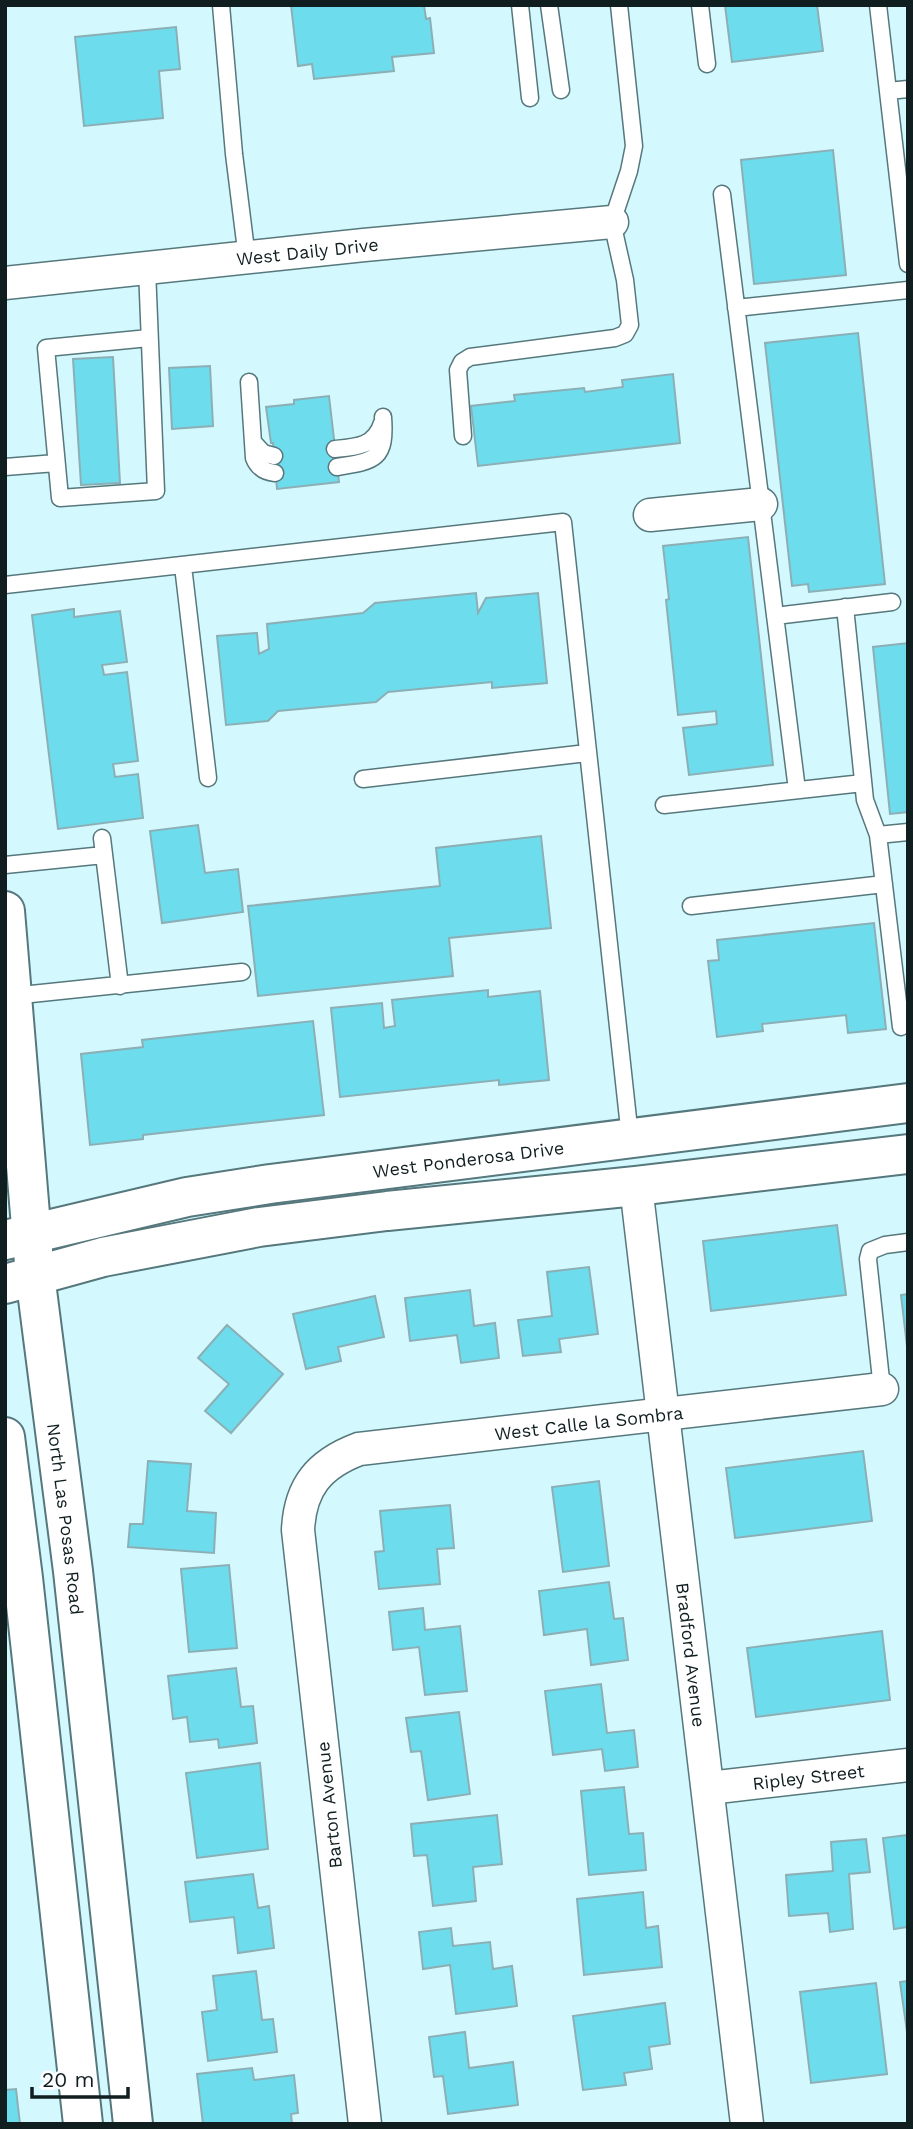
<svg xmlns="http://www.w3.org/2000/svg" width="913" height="2129" font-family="'Work Sans',sans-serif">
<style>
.building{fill:#6dddee;stroke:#8cafb5;stroke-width:2}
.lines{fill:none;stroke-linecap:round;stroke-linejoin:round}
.service-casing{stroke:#56787d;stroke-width:19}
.minor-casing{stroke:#56787d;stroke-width:35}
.secondary-casing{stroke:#56787d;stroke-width:42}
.service{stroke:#fff;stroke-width:16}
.minor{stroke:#fff;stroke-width:32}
.secondary{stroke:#fff;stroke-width:38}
.labels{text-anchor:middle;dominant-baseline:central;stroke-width:7;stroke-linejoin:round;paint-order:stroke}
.street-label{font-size:18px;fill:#101e20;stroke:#fefefe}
</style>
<rect width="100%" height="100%" fill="#d3f9ff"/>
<!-- building -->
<path class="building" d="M 291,5 L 424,5 L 426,19 L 430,18 L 434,53 L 392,57 L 394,71 L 314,79 L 312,64 L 298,66 Z
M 725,5 L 817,5 L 823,51 L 732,62 Z
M 176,27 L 180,69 L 159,71 L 163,118 L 84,126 L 75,37 Z
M 833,150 L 846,275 L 754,284 L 741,160 Z
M 858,333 L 885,584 L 809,592 L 808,584 L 792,586 L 765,343 Z
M 113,357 L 120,483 L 81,485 L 73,359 Z
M 210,366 L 213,426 L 172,429 L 169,368 Z
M 673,374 L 680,443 L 478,466 L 471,406 L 515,401 L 514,395 L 584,388 L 585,392 L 623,387 L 622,380 Z
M 329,396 L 339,482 L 277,489 L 273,443 L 271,443 L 266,407 L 294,404 L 294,400 Z
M 748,537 L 773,765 L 689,775 L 683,728 L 717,724 L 716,711 L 678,715 L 666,600 L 669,599 L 663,546 Z
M 476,593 L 478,613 L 486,598 L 538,593 L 547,683 L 492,688 L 492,682 L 388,692 L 376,702 L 278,711 L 268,721 L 226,725 L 217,636 L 257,633 L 259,654 L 269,649 L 267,624 L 363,613 L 375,603 Z
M 74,609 L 74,617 L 120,611 L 127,662 L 102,665 L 104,675 L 127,672 L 138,761 L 113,764 L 115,777 L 138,774 L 143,818 L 58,829 L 32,615 Z
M 908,643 L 908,812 L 890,814 L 873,647 Z
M 198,825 L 205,873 L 238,869 L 243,912 L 162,923 L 150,831 Z
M 541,836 L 551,928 L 449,938 L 453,976 L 258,996 L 248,906 L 440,886 L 436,848 Z
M 874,923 L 886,1029 L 848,1033 L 846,1015 L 762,1024 L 763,1031 L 717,1037 L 708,961 L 719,960 L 717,940 Z
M 488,990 L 488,997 L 540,991 L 549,1080 L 499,1085 L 499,1080 L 340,1097 L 331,1008 L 382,1003 L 384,1028 L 395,1026 L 392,1000 Z
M 313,1021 L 324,1115 L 143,1135 L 143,1139 L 90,1145 L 81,1054 L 143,1047 L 142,1040 Z
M 837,1225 L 846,1295 L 711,1311 L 703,1241 Z
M 589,1267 L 598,1334 L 559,1339 L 561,1352 L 523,1356 L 518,1320 L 552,1316 L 547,1272 Z
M 470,1290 L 474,1326 L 495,1323 L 499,1358 L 461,1363 L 457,1335 L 410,1341 L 405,1298 Z
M 908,1294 L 908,1355 L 901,1295 Z
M 375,1296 L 384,1337 L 338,1347 L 341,1361 L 306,1369 L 293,1314 Z
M 227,1325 L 283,1374 L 231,1433 L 205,1411 L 229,1384 L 198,1358 Z
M 863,1451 L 872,1521 L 735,1538 L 726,1468 Z
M 148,1461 L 191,1464 L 187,1511 L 216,1513 L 214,1553 L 128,1547 L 130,1524 L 143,1524 Z
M 599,1481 L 609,1566 L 563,1572 L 552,1487 Z
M 450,1505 L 454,1548 L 437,1549 L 440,1584 L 379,1589 L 375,1552 L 384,1551 L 380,1511 Z
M 229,1565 L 237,1648 L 189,1652 L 181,1569 Z
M 609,1582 L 614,1619 L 623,1618 L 628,1660 L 591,1665 L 587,1629 L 544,1635 L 539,1591 Z
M 423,1608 L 425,1630 L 460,1626 L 467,1691 L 425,1695 L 419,1647 L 393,1650 L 389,1612 Z
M 882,1631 L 890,1700 L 756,1717 L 747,1648 Z
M 236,1668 L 241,1707 L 253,1706 L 257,1743 L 219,1748 L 218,1739 L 190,1742 L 187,1717 L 173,1719 L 168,1676 Z
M 601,1684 L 607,1733 L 634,1730 L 638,1767 L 605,1771 L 602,1749 L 553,1755 L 545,1691 Z
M 459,1712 L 470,1794 L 428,1800 L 421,1751 L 411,1752 L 406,1718 Z
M 260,1763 L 268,1849 L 197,1858 L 186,1773 Z
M 624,1787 L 629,1834 L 643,1833 L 646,1870 L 589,1875 L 581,1791 Z
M 497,1815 L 502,1864 L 473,1867 L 476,1901 L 433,1906 L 427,1855 L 414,1856 L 411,1824 Z
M 908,1835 L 908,1927 L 894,1929 L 883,1838 Z
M 866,1839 L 870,1872 L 849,1874 L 853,1929 L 830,1932 L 828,1913 L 789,1916 L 786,1875 L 833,1871 L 831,1842 Z
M 253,1874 L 258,1908 L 269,1906 L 274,1948 L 238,1953 L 234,1917 L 190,1922 L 185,1882 Z
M 643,1892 L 646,1928 L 658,1926 L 662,1967 L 584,1975 L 577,1899 Z
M 451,1928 L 453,1946 L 490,1942 L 493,1969 L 512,1966 L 517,2006 L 456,2014 L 450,1965 L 423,1969 L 419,1932 Z
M 256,1971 L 262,2020 L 273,2019 L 277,2052 L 208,2061 L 202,2012 L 217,2010 L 213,1976 Z
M 908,1981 L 908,2039 L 900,1982 Z
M 876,1983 L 887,2074 L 811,2083 L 800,1992 Z
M 665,2003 L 670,2044 L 649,2047 L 652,2069 L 624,2073 L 626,2085 L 583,2090 L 573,2016 Z
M 465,2032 L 469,2068 L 513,2062 L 518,2105 L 448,2114 L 443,2076 L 434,2077 L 429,2037 Z
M 252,2068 L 254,2080 L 294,2075 L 298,2113 L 291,2114 L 292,2124 L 203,2124 L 197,2074 Z
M 16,2089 L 20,2124 L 5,2124 L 5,2090 Z"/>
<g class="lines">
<!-- service casing -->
<g class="service-casing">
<path id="service" d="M 221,5 L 234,154 L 247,258
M 520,5 L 530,98
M 549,5 L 561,90
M 700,5 L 707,64
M 878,5 L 908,264
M 888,91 L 908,89
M 722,194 L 797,790
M 147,269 L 156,491 L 60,498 L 46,348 L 149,338
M 736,308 L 908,290
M 249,382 L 254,458 C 258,468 265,472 275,473
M 463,436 L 458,370 L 462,362 L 470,357 L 615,338 L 625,334 L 630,325 L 625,280 L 612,222 L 629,171 L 634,146 L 619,5
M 253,442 L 263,453 L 274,456
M 335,449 C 357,447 375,446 382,423
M 5,467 L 56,463
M 337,467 C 376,461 386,459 383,417
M 183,566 L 208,778
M 5,585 L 563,522 L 630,1137
M 845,607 L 865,800 L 878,835
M 775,616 L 892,602
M 363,779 L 587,753
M 664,805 L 863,783
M 102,838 L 120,986
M 5,865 L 104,855
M 691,906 L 884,884
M 12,996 L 242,972
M 901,1027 L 878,835 L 908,832
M 882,1389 L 868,1259 L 870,1251 L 885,1245 L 908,1242"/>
</g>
<!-- minor casing -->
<g class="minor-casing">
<g id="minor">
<path id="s1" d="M 5,283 L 364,245 L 612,222"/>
<path d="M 650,515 L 761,504"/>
<path id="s2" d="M 636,1186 L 747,2124"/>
<path id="s3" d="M 709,1788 L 908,1765"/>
<path id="s4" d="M 365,2124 L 298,1530 C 300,1487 319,1464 359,1449 L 882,1389"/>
</g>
</g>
<!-- secondary casing -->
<g class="secondary-casing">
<g id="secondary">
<path id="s5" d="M 5,911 L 35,1275 L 73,1571 L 133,2124"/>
<path id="s6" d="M 5,1240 L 187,1197 L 270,1184 L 908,1103"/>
<path d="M 5,1284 L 103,1257 L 259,1227 L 387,1211 L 636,1186 L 908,1154"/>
<path d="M 5,1437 L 23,1578 L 83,2124"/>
</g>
</g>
<!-- service -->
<use href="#service" class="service"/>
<!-- minor -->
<use href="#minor" class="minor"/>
<!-- secondary -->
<use href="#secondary" class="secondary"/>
</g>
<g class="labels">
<!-- street labels -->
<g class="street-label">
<text stroke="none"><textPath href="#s1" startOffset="304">West Daily Drive</textPath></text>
<text stroke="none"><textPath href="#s6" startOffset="471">West Ponderosa Drive</textPath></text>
<text stroke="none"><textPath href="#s4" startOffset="938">West Calle la Sombra</textPath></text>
<text stroke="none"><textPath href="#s5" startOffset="611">North Las Posas Road</textPath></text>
<text stroke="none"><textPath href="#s2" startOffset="472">Bradford Avenue</textPath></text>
<text stroke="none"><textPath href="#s3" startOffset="100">Ripley Street</textPath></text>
<text transform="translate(329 1805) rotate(-96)">Barton Avenue</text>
</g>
</g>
<!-- border -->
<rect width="913" height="2129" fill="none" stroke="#101e20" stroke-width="14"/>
<!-- scale -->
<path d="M32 2087v10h96v-10" fill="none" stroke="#101e20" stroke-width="3.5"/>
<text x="42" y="2087" font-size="21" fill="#101e20" stroke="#fefefe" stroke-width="5" paint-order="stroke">20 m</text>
</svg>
